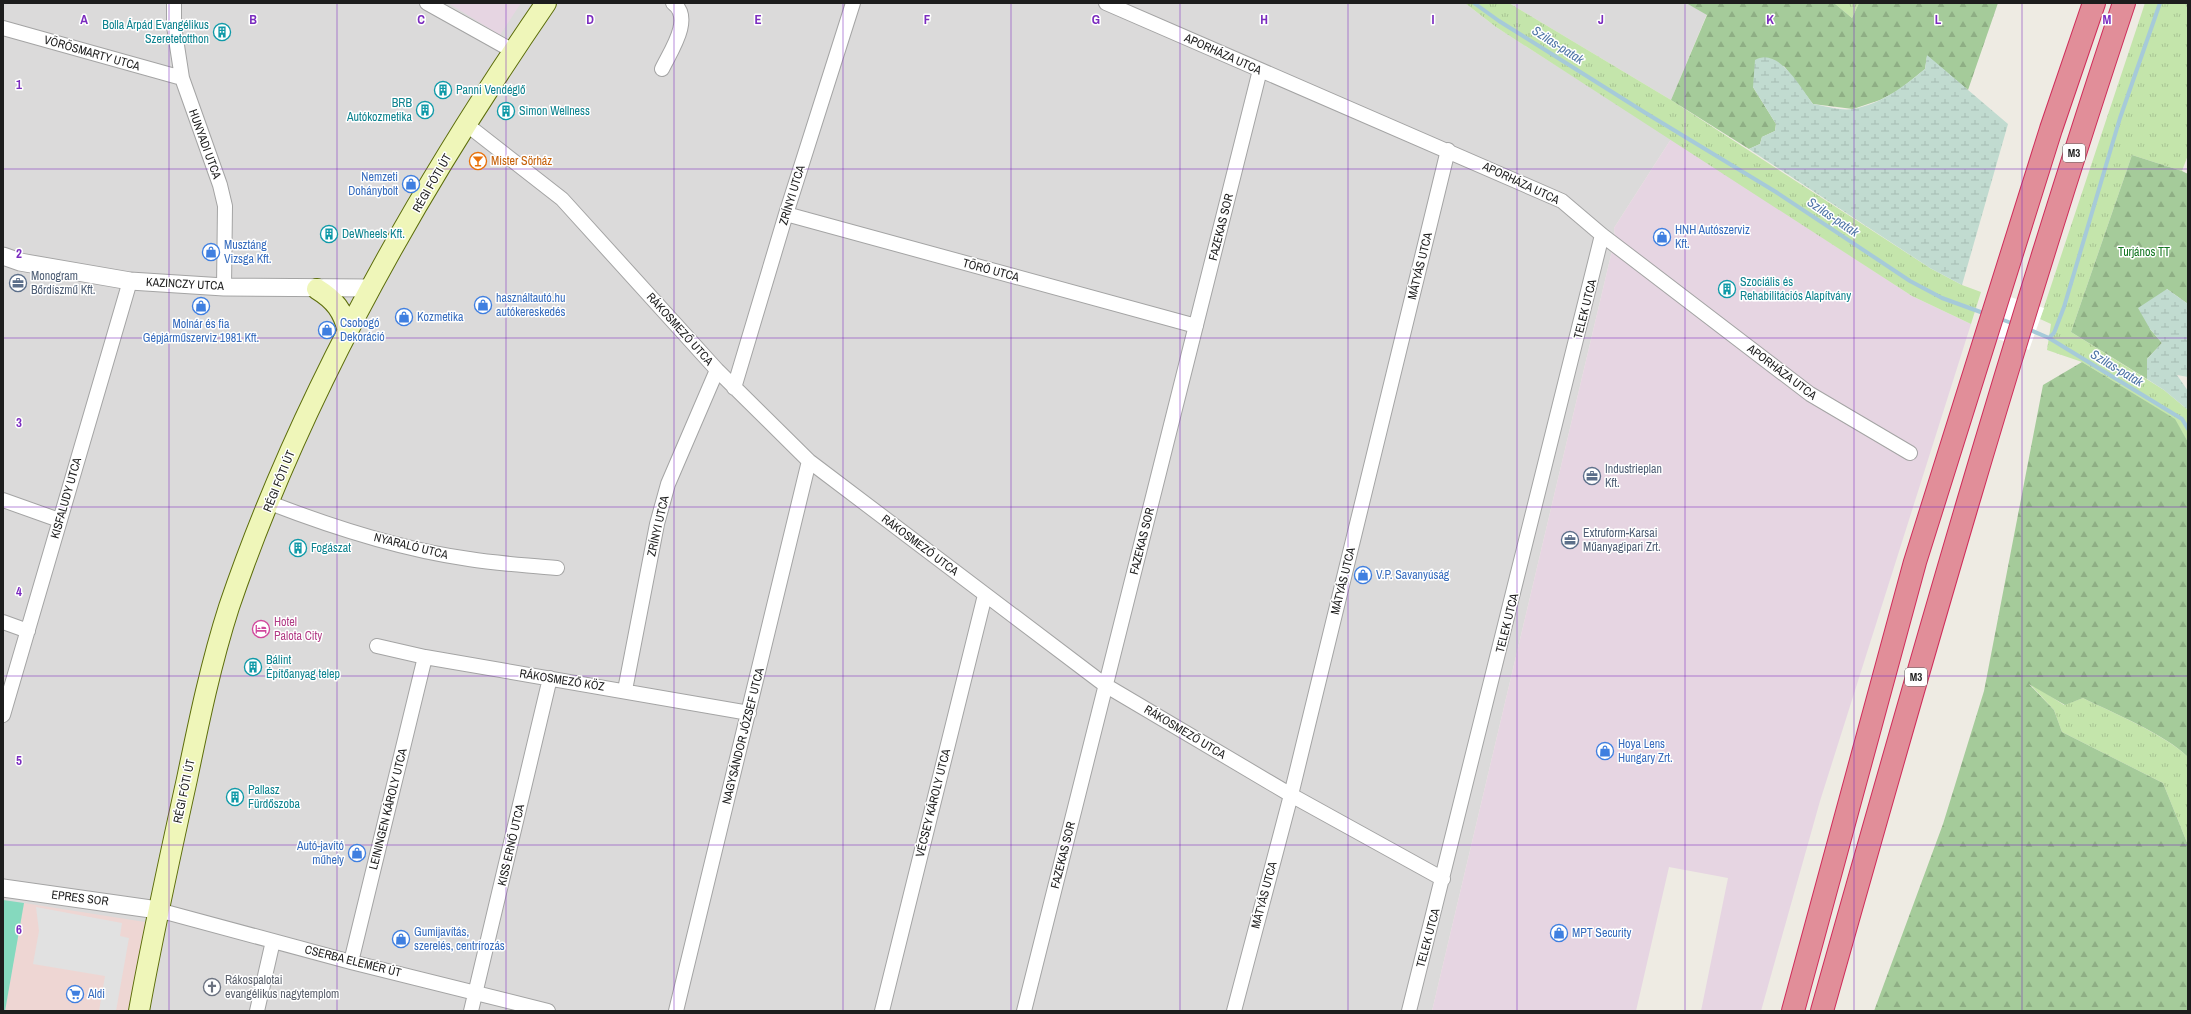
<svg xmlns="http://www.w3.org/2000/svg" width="2191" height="1014" font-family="'Archivo Narrow',sans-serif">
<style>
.residential{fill:#dbdada}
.commercial{fill:#eed6d3}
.industrial{fill:#e6d5e2}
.grass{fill:url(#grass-tufts)}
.forest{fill:url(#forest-firs)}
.wetland{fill:url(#wetland-marsh)}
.pitch{fill:#85d9be}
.parking{fill:#e1e1e1}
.pier{fill:#fff}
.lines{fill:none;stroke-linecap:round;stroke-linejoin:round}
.stream{stroke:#a6cad9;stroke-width:4}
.minor-casing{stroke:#a4a4a4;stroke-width:16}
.tertiary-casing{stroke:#a4a4a4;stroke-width:19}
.secondary-casing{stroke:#5c6d0a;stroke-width:22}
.motorway-casing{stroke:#cf2d5a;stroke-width:24}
.minor{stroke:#fff;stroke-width:14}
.tertiary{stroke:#fff;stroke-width:17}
.secondary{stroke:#eff6b9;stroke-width:20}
.motorway{stroke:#e18e99;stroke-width:22}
.grid{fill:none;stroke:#7b2cbf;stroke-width:1;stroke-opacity:0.55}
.labels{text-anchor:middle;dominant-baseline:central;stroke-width:3;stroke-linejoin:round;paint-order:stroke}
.shield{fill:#fff;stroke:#616161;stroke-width:1}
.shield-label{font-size:11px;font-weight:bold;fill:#1d1d1d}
.culture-label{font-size:12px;fill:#0d838f;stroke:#fff;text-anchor:start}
.street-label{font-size:12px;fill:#1d1d1d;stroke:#fff}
.food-label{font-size:12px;fill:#c56008;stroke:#fff;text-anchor:start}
.shop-label{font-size:12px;fill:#366cbe;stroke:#fff;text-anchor:start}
.park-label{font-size:12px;fill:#117520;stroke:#fff}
.service-label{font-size:12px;fill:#4e5e75;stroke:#fff;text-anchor:start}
.hotel-label{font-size:12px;fill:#b23c85;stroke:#fff;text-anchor:start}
.worship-label{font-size:12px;fill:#5b616d;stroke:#fff;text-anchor:start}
.water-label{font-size:13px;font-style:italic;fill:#4f75a7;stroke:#fff}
.grid-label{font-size:13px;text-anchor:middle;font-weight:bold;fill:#7b2cbf;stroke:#fff;stroke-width:3;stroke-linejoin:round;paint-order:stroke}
</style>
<defs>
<pattern id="grass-tufts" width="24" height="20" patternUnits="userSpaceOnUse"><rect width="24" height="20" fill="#c4e5ab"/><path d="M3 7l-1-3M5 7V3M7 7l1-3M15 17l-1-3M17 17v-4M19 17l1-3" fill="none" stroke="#a8c493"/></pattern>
<pattern id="forest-firs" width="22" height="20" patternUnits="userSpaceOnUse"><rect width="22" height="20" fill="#a5cb9a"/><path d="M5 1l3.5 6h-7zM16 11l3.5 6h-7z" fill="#8eae84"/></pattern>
<pattern id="wetland-marsh" width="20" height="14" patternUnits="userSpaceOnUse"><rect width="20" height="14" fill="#c1dbd0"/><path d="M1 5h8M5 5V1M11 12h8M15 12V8" fill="none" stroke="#a5bcb2"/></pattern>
</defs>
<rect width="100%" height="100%" fill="#eeebe3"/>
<!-- residential -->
<path class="residential" d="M 3,3 L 1465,3 L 1496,27 L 1671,139 L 1614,228 L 1615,238 L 1432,1011 L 3,1011 Z
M 1509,3 L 1686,3 L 1707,14 L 1671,100 Z"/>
<!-- commercial -->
<path class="commercial" d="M 24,903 L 145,922 L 131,1011 L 5,1011 Z"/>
<!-- industrial -->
<path class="industrial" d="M 448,3 L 521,3 L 500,35 Z
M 1671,139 L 1912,296 L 1971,324 L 1820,801 L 1761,1011 L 1701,1011 L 1728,878 L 1669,867 L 1636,1011 L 1432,1011 L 1615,238 L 1614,228 Z"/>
<!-- grass -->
<path class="grass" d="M 1465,3 L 1509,3 L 1671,100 L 1930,268 L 1962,285 L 1981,292 L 1971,324 L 1912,296 L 1496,27 Z
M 1834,3 L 1859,3 L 1852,18 Z
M 2145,3 L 2188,3 L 2188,155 L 2182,171 L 2132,155 L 2071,332 L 2164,390 L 2188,410 L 2188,442 L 2174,419 L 2082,362 L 2047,350 L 2051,324 L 2040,319 Z
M 2028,682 L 2064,705 L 2083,698 C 2113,713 2164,734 2188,757 L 2188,845 L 2163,783 L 2062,732 L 2054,710 Z"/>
<!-- forest -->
<path class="forest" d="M 1686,3 L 1834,3 L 1852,18 L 1859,3 L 1998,3 L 1968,90 L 1927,56 L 1925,69 L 1899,90 L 1880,100 L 1853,109 L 1813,104 L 1784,66 L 1753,87 L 1776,124 L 1775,131 L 1762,137 L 1760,144 L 1749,149 L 1671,100 L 1707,15 Z
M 2132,155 L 2182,171 L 2188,174 L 2188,304 L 2167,289 L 2150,329 L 2162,343 L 2147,359 L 2147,379 L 2071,332 Z
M 2082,362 L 2175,419 L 2188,442 L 2188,757 C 2165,734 2113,713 2083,698 L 2065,705 L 2029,684 L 2054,710 L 2062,732 L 2163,783 L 2188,845 L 2188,1011 L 1874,1011 L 1943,824 L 1984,691 L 2043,385 Z"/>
<!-- wetland -->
<path class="wetland" d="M 1927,55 L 2008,124 L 1962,285 L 1930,268 L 1749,149 L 1760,144 L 1762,137 L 1775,131 L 1776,124 L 1753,87 L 1755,60 C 1778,46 1801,88 1813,104 C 1825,106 1841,111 1853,109 C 1881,104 1903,87 1925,69 Z
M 2167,289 L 2188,304 L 2188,377 L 2177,375 L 2188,391 L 2188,410 L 2164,390 L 2147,379 L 2147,359 L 2162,343 L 2150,329 L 2138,308 Z"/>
<!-- pitch -->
<path class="pitch" d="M 3,900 L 24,903 L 5,1011 L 3,1011 Z"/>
<!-- parking -->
<path class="parking" d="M 36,907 L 122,923 L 120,936 L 129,938 L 116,1011 L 99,1011 L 105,976 L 33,964 L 39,931 Z"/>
<!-- pier -->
<path class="pier" d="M 1992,291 L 2044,308 L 2029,350 L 1978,332 Z"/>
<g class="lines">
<!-- stream -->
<path class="stream" d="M 1474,3 L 1499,21 L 1644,112 L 1776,192 L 1910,281 L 1942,298 L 1986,314
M 1998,318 L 2014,324
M 2028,329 L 2049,338 L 2182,419 L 2188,429
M 2049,338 L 2054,333 L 2064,307 L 2120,118 L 2160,3"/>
<!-- minor casing -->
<g class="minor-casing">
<path id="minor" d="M 174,3 L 174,26 L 182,78 L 220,185 L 225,206 L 224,287
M 427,3 L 513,51
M 1106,3 L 1562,201 L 1602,235 L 1810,394 L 1910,453
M 3,28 L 182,78
M 662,69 C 670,52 694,18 673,3
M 466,124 L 562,199 L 717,370 L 809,461 L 1105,685 L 1291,795 L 1443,879
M 786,214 L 1196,326
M 734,388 L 786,214 L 853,3
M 3,500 L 59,520
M 270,503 C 332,527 404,550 469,559 C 499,564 528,565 557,568
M 3,622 L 28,631
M 377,646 L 425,657 L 749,713
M 625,690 L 657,524 L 668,484 L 717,370
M 3,715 L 130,281
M 158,910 L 351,962 L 548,1011
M 351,962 L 425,657
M 257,1011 L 273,941
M 471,1011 L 550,678
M 676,1011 L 809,461
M 882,1011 L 985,595
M 1024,1011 L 1260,70
M 1234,1011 L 1291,795 L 1448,150
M 1409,1011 L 1602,235"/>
</g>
<!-- tertiary casing -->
<g class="tertiary-casing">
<path id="tertiary" d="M 3,256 L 20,262 L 130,281 L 224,287 L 370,288
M 3,888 L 158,910"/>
</g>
<!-- secondary casing -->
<g class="secondary-casing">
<path id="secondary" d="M 317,289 C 335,300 343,311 348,331
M 139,1011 C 153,933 170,856 187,779 C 199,721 211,663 229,607 C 301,395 419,188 546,3"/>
</g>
<!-- motorway casing -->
<g class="motorway-casing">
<path id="motorway" d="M 1793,1011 L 1915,562 L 2051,129 L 2094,3
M 1822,1011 C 1917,674 2013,336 2124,3"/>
</g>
<!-- minor -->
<use href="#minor" class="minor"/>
<!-- tertiary -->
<use href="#tertiary" class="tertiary"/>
<!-- secondary -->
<use href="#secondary" class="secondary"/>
<!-- motorway -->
<use href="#motorway" class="motorway"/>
</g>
<!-- grid -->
<path class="grid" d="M 169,3 L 169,1011M 337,3 L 337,1011M 506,3 L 506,1011M 674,3 L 674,1011M 843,3 L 843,1011M 1011,3 L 1011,1011M 1180,3 L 1180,1011M 1348,3 L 1348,1011M 1517,3 L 1517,1011M 1685,3 L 1685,1011M 1854,3 L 1854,1011M 2022,3 L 2022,1011M 3,169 L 2188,169M 3,338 L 2188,338M 3,507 L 2188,507M 3,676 L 2188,676M 3,845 L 2188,845"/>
<!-- icons -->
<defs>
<g id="building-ring" transform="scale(0.9)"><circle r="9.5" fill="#fff" stroke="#0f9aa8" stroke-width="1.5"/><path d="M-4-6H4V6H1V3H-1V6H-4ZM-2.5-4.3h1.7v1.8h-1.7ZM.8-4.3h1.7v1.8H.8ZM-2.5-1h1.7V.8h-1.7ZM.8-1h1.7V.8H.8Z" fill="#0f9aa8"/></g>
<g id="bar-ring" transform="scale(0.9)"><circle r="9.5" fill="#fff" stroke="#e8710a" stroke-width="1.5"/><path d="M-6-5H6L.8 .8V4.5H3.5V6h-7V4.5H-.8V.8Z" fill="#e8710a"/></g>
<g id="shop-ring" transform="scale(0.9)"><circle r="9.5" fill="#fff" stroke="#3f7fe0" stroke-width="1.5"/><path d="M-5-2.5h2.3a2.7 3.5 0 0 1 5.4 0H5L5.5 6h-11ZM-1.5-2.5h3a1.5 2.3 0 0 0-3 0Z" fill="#3f7fe0"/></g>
<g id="office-ring" transform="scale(0.9)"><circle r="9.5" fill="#fff" stroke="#5c6f8a" stroke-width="1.5"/><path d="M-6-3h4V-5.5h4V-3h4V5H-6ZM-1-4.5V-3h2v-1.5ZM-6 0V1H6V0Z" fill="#5c6f8a"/></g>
<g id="hotel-ring" transform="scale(0.9)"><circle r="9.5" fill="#fff" stroke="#d1479c" stroke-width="1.5"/><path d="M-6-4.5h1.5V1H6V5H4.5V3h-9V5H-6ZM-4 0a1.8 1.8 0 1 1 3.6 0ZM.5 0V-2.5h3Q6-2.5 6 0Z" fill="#d1479c"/></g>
<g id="church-ring" transform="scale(0.9)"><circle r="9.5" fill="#fff" stroke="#6b7280" stroke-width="1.5"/><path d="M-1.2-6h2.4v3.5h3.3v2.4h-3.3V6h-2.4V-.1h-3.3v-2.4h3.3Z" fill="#6b7280"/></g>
<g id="supermarket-ring" transform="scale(0.9)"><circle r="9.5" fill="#fff" stroke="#3f7fe0" stroke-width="1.5"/><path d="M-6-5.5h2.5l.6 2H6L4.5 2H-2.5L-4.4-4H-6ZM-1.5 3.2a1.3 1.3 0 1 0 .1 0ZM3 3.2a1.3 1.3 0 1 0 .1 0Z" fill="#3f7fe0"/></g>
</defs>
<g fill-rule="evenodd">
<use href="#building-ring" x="222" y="32"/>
<use href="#building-ring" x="443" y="90"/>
<use href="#building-ring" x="425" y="110"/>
<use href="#building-ring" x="506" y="111"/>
<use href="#bar-ring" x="478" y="161"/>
<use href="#shop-ring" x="411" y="184"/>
<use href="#building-ring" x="329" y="234"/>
<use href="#shop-ring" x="1662" y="237"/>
<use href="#shop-ring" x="211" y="252"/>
<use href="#office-ring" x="18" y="283"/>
<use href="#building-ring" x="1727" y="289"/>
<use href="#shop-ring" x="483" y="305"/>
<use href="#shop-ring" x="201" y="306"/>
<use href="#shop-ring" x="404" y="317"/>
<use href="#shop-ring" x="327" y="330"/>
<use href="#office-ring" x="1592" y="476"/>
<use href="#office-ring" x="1570" y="540"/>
<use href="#building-ring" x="298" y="548"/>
<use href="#shop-ring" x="1363" y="575"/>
<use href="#hotel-ring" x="261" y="629"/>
<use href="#building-ring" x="253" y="667"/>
<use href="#shop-ring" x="1605" y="751"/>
<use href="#building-ring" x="235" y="797"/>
<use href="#shop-ring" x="357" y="853"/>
<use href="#shop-ring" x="1559" y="933"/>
<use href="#shop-ring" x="401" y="939"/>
<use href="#church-ring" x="212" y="987"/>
<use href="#supermarket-ring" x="75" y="994"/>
</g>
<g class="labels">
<!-- shield labels -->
<g class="shield">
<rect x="2063" y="144" width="22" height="18" rx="3"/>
<rect x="1905" y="668" width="22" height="18" rx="3"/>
</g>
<g class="shield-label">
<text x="2074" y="153">M3</text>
<text x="1916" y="677">M3</text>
</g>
<!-- culture labels -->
<g class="culture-label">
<text x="209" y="25" text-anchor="end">Bolla Árpád Evangélikus<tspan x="209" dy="14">Szeretetotthon</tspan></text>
<text x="456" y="90">Panni Vendéglő</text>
<text x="412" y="103" text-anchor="end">BRB<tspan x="412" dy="14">Autókozmetika</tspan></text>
<text x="519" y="111">Simon Wellness</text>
<text x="342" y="234">DeWheels Kft.</text>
<text x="1740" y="282">Szociális és<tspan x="1740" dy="14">Rehabilitációs Alapítvány</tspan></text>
<text x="311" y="548">Fogászat</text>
<text x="266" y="660">Bálint<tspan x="266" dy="14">Építőanyag telep</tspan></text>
<text x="248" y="790">Pallasz<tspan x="248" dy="14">Fürdőszoba</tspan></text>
</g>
<!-- street labels -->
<g class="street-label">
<text transform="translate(92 53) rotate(16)">VÖRÖSMARTY UTCA</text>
<text transform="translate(1223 54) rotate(24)">APORHÁZA UTCA</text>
<text transform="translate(205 144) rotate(70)">HUNYADI UTCA</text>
<text transform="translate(432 183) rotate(-60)">RÉGI FÓTI ÚT</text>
<text transform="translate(1521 183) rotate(25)">APORHÁZA UTCA</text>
<text transform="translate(792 195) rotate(-73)">ZRÍNYI UTCA</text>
<text transform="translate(1221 227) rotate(-76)">FAZEKAS SOR</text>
<text transform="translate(1420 266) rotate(-76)">MÁTYÁS UTCA</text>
<text transform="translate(991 270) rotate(15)">TÖRŐ UTCA</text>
<text transform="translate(185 284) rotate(3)">KAZINCZY UTCA</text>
<text transform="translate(1585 309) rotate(-76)">TELEK UTCA</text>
<text transform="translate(680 329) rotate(48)">RÁKOSMEZŐ UTCA</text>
<text transform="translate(1782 372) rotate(37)">APORHÁZA UTCA</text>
<text transform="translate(279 481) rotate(-68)">RÉGI FÓTI ÚT</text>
<text transform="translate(66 498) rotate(-74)">KISFALUDY UTCA</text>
<text transform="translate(658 526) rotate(-77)">ZRÍNYI UTCA</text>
<text transform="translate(1142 541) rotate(-76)">FAZEKAS SOR</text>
<text transform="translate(920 545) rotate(37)">RÁKOSMEZŐ UTCA</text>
<text transform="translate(411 546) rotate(14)">NYARALÓ UTCA</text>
<text transform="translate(1343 581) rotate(-76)">MÁTYÁS UTCA</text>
<text transform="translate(1507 623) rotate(-76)">TELEK UTCA</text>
<text transform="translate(562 680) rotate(9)">RÁKOSMEZŐ KÖZ</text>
<text transform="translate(1185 732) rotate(31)">RÁKOSMEZŐ UTCA</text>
<text transform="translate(743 736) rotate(-76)">NAGYSÁNDOR JÓZSEF UTCA</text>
<text transform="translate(184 791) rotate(-78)">RÉGI FÓTI ÚT</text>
<text transform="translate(933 803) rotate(-76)">VÉCSEY KÁROLY UTCA</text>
<text transform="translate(388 809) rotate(-76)">LEININGEN KÁROLY UTCA</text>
<text transform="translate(511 845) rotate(-77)">KISS ERNŐ UTCA</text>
<text transform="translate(1063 855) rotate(-76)">FAZEKAS SOR</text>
<text transform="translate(1264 895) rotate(-75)">MÁTYÁS UTCA</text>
<text transform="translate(80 898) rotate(7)">EPRES SOR</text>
<text transform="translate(1428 938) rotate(-75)">TELEK UTCA</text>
<text transform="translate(353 961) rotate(14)">CSERBA ELEMÉR ÚT</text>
</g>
<!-- food labels -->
<g class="food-label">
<text x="491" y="161">Mister Sörház</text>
</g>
<!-- shop labels -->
<g class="shop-label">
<text x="398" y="177" text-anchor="end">Nemzeti<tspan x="398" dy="14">Dohánybolt</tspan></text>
<text x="1675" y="230">HNH Autószerviz<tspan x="1675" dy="14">Kft.</tspan></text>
<text x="224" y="245">Musztáng<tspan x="224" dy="14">Vizsga Kft.</tspan></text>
<text x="496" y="298">használtautó.hu<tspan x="496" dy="14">autókereskedés</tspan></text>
<text x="417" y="317">Kozmetika</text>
<text x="340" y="323">Csobogó<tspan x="340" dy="14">Dekoráció</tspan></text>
<text x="201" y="324" text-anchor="middle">Molnár és fia<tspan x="201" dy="14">Gépjárműszerviz 1981 Kft.</tspan></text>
<text x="1376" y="575">V.P. Savanyúság</text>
<text x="1618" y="744">Hoya Lens<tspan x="1618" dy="14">Hungary Zrt.</tspan></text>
<text x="344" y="846" text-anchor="end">Autó-javító<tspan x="344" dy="14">műhely</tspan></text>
<text x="414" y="932">Gumijavítás,<tspan x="414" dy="14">szerelés, centrírozás</tspan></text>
<text x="1572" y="933">MPT Security</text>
<text x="88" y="994">Aldi</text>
</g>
<!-- park labels -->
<g class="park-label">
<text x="2144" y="252">Turjános TT</text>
</g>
<!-- service labels -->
<g class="service-label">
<text x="31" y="276">Monogram<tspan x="31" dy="14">Bőrdíszmű Kft.</tspan></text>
<text x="1605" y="469">Industrieplan<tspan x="1605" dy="14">Kft.</tspan></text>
<text x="1583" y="533">Extruform-Karsai<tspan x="1583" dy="14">Műanyagipari Zrt.</tspan></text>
</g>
<!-- hotel labels -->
<g class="hotel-label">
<text x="274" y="622">Hotel<tspan x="274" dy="14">Palota City</tspan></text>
</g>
<!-- worship labels -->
<g class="worship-label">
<text x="225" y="980">Rákospalotai<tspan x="225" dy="14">evangélikus nagytemplom</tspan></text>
</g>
<!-- water labels -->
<g class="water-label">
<text transform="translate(1558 45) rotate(33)">Szilas-patak</text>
<text transform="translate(1833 217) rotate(34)">Szilas-patak</text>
<text transform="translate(2117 368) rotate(31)">Szilas-patak</text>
</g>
</g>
<g class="grid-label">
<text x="84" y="24">A</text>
<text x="253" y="24">B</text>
<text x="421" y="24">C</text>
<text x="590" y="24">D</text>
<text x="758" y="24">E</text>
<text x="927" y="24">F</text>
<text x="1096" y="24">G</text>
<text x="1264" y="24">H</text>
<text x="1433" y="24">I</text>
<text x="1601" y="24">J</text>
<text x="1770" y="24">K</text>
<text x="1938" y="24">L</text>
<text x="2107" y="24">M</text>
<text x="19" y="89">1</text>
<text x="19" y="258">2</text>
<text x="19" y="427">3</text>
<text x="19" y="596">4</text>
<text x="19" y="765">5</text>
<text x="19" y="934">6</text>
</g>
<!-- border -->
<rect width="2191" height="1014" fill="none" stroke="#1d1d1d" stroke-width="8"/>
</svg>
